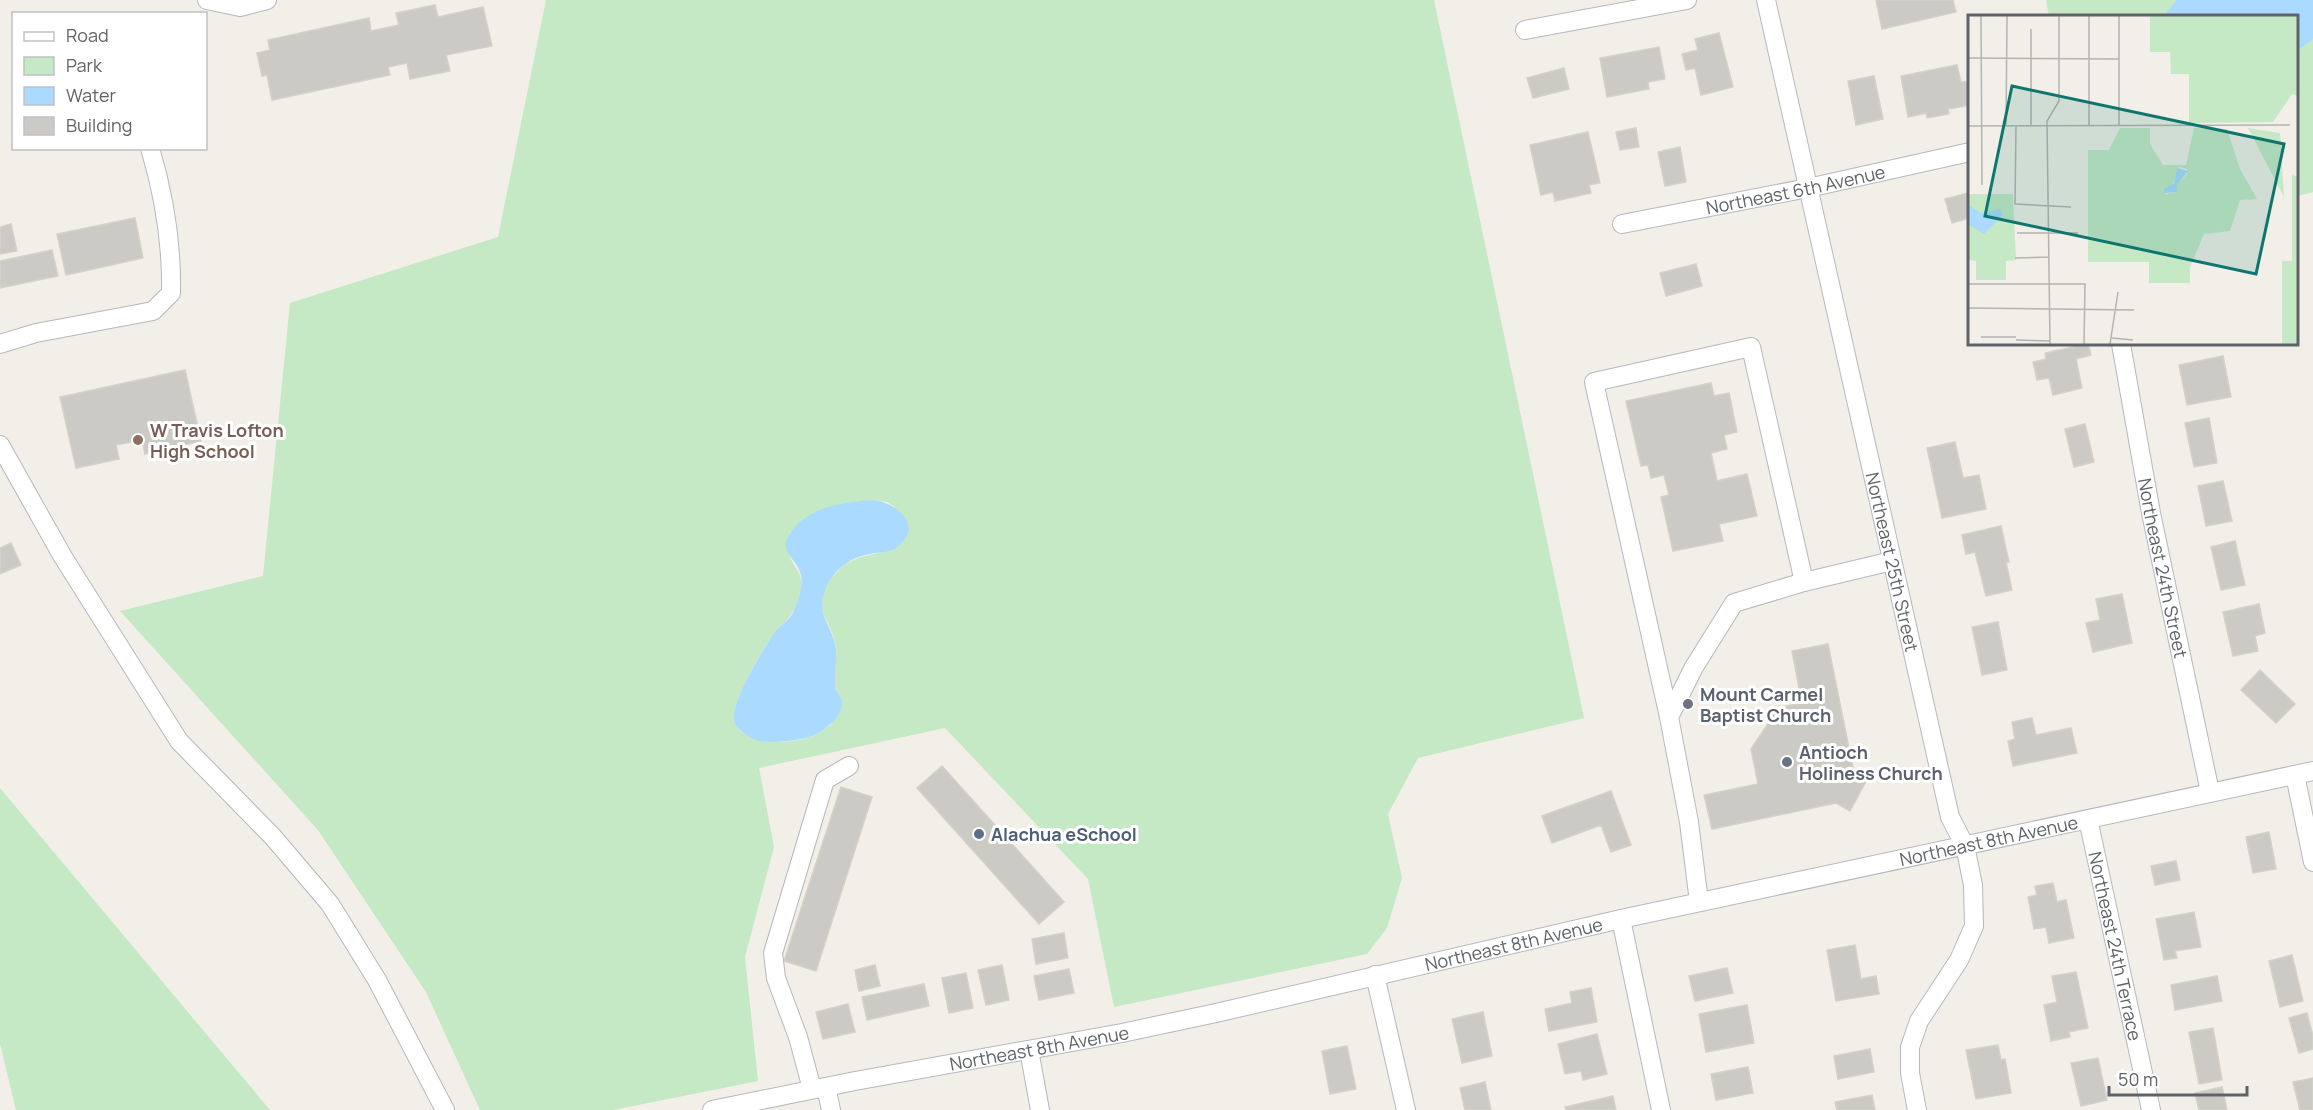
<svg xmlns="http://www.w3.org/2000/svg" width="2313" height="1110" font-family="Manrope,sans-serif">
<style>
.green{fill:#c5e8c5;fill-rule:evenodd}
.water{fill:#aadaff}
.building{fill:#cccac5;stroke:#d6d1c6;stroke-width:1.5}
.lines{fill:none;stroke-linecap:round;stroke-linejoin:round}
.minor-casing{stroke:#b5b8bc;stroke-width:20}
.minor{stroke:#fff;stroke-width:18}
.education-dot{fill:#8d6e63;stroke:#fff;stroke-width:2}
.worship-dot{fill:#6b7280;stroke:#fff;stroke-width:2}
.service-dot{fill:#5c6f8a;stroke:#fff;stroke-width:2}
.labels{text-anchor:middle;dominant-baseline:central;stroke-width:6;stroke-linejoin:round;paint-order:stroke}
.street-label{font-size:18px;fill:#5f6368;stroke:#fff}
.education-label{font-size:18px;font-weight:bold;fill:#785e54;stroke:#fff;text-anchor:start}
.worship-label{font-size:18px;font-weight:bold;fill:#5b616d;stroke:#fff;text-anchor:start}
.service-label{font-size:18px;font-weight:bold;fill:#4e5e75;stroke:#fff;text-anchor:start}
.inset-road{fill:none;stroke:#b3b3b1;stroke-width:1.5}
.view{fill:#0f766e;fill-opacity:0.15;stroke:#0f766e;stroke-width:3}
.inset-edge{fill:none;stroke:#5f6368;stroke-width:3}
</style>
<rect width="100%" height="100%" fill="#f1efe8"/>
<!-- green -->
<path class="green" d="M 546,0 L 1434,0 L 1584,718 L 1418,758 L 1388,814 L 1402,878 L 1387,928 L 1367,954 L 1114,1007 L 1088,879 L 945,728 L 759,768 L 774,847 L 745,957 L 758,1081 L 613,1110 L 480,1110 L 426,992 L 318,830 L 120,611 L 263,576 L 290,303 L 498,237 ZM 873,500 L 887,502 L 895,507 L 902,541 C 883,560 858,549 837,572 C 804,607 832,615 836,648 C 837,660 834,673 835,685 C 835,693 836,685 837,693 C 839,702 833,716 831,725 C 826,728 820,733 815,735 C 794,745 743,747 734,721 C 738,696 750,670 764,648 C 776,629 798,614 801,591 C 803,571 796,572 790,557 C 787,551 789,540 789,534 C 814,508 839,503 873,500 Z
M 2046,0 L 2313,0 L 2313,192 L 2297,196 L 2296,16 L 2049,16 Z
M 0,788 L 270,1110 L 16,1110 L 0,1044 Z"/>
<!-- water -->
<path class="water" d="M 2177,0 L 2313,0 L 2313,39 L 2297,51 L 2296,16 L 2166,16 L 2167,12 Z
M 873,500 C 898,503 925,527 896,548 C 889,553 878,552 870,554 C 849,557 830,573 824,593 C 817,611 829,624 834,640 C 839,655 834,670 835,685 C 835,692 841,696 842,701 C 844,718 820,735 806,738 C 791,741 771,744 756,740 C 750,738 738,730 735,724 C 727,707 765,645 776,631 C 782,624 791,619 794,610 C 799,600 803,587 801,575 C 798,560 778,552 789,535 C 806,507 843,502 873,500 Z"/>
<!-- building -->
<path class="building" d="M 1876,0 L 1953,0 L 1956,12 L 1882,29 Z
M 435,5 L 438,17 L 483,7 L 492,46 L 446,55 L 450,71 L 410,79 L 407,63 L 388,67 L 390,75 L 272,100 L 267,75 L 262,76 L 257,53 L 270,50 L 268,40 L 369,18 L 371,31 L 399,25 L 396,13 Z
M 1719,33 L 1733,87 L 1701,95 L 1695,68 L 1686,70 L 1682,54 L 1698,50 L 1695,39 Z
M 1659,47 L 1665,79 L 1648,82 L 1649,89 L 1607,97 L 1600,58 Z
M 1957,65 L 1961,82 L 1970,81 L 1970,105 L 1948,109 L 1949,114 L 1927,118 L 1926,113 L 1908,117 L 1901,76 Z
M 1564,68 L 1569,89 L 1533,98 L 1527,78 Z
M 1874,76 L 1883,119 L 1856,125 L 1848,81 Z
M 1636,128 L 1639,147 L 1620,150 L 1616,132 Z
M 1588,132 L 1600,183 L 1589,185 L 1591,193 L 1555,201 L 1553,192 L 1541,195 L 1530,145 Z
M 1680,147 L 1686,182 L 1665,186 L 1658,152 Z
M 1968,193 L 1970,218 L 1952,223 L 1945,199 Z
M 135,218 L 143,258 L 66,275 L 57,234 Z
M 11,224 L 17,251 L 0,254 L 0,227 Z
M 52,250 L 58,276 L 0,288 L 0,261 Z
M 1696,264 L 1702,286 L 1666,296 L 1660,273 Z
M 2072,344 L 2088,344 L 2091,355 L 2076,359 L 2082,388 L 2053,395 L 2049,378 L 2037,380 L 2033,362 L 2046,359 L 2045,353 L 2073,347 Z
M 2223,356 L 2231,397 L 2187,405 L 2179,365 Z
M 185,370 L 201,441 L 145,454 L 142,440 L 116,445 L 119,459 L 76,468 L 60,397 Z
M 1711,383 L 1714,396 L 1729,393 L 1737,432 L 1724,435 L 1727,449 L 1711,453 L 1717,481 L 1747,474 L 1757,516 L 1719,524 L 1723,541 L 1673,551 L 1661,497 L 1669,495 L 1664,475 L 1651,478 L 1648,465 L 1641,466 L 1626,401 Z
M 2209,418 L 2217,463 L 2194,467 L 2185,423 Z
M 2085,424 L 2094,462 L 2074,467 L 2065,429 Z
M 1955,442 L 1963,478 L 1979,475 L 1986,509 L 1942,518 L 1927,448 Z
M 2223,481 L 2232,521 L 2206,526 L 2198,486 Z
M 2001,526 L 2009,562 L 2006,562 L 2012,590 L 1986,596 L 1975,552 L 1966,554 L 1962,535 Z
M 2235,541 L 2245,585 L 2221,590 L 2211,547 Z
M 11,543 L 21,565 L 0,574 L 0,548 Z
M 2122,594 L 2132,643 L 2093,652 L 2086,623 L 2100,620 L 2096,599 Z
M 2259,604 L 2265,633 L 2255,636 L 2258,651 L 2233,656 L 2223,612 Z
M 1998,622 L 2007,670 L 1982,675 L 1972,627 Z
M 1828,644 L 1853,768 L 1869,776 L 1850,811 L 1836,803 L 1712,829 L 1704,795 L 1758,784 L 1751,749 L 1770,721 L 1767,710 L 1802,703 L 1792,651 Z
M 2260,670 L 2295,704 L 2276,723 L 2241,690 Z
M 2032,718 L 2036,735 L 2071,728 L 2077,753 L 2013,766 L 2008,741 L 2015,739 L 2012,722 Z
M 942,766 L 1064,902 L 1039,924 L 917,788 Z
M 841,787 L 872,797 L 816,971 L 784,961 Z
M 1611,791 L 1631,845 L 1611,852 L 1601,825 L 1552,843 L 1542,816 Z
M 2269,832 L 2276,869 L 2253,873 L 2246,837 Z
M 2176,861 L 2180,880 L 2155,885 L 2151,866 Z
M 2053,883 L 2057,902 L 2066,900 L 2074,938 L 2049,943 L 2046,927 L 2034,929 L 2028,897 L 2037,895 L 2035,886 Z
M 2194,912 L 2201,947 L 2175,951 L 2177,958 L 2164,960 L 2156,919 Z
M 1064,933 L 1068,958 L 1036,964 L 1032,939 Z
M 1855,945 L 1861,979 L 1876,976 L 1879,994 L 1836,1001 L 1827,950 Z
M 2292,955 L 2303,1001 L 2280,1007 L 2269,961 Z
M 875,965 L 880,986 L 859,991 L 855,970 Z
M 1002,965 L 1009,1000 L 986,1005 L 978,970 Z
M 1727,968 L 1733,993 L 1695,1001 L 1689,976 Z
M 1069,969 L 1074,993 L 1039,1000 L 1034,976 Z
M 2076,972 L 2088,1028 L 2069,1032 L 2070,1037 L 2051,1041 L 2044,1005 L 2057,1002 L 2052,976 Z
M 966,973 L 973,1008 L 949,1013 L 942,978 Z
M 2217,976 L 2222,1001 L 2175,1010 L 2171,985 Z
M 924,984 L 929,1006 L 867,1020 L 862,997 Z
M 1591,988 L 1597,1022 L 1549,1031 L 1545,1009 L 1572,1003 L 1570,992 Z
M 848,1004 L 855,1032 L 823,1039 L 816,1012 Z
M 1747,1005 L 1754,1043 L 1706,1052 L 1699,1014 Z
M 1483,1012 L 1492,1056 L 1462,1063 L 1452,1019 Z
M 2307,1013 L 2313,1036 L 2313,1049 L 2299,1053 L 2289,1018 Z
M 2213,1028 L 2222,1080 L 2199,1084 L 2189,1032 Z
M 1597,1034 L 1607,1074 L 1583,1080 L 1581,1071 L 1565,1074 L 1558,1044 Z
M 1998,1045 L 2001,1060 L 2005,1059 L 2011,1093 L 1976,1099 L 1966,1050 Z
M 1347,1046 L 1356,1089 L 1330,1094 L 1322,1051 Z
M 1870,1049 L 1874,1072 L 1838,1079 L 1834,1056 Z
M 2098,1058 L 2107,1100 L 2081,1106 L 2071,1063 Z
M 1748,1067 L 1753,1093 L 1716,1100 L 1711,1074 Z
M 2313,1078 L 2313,1110 L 2300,1110 L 2293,1082 Z
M 1485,1082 L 1491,1110 L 1465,1110 L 1460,1088 Z
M 2222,1087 L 2227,1110 L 2199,1110 L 2195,1093 Z
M 1872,1095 L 1875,1110 L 1837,1110 L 1835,1102 Z
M 1613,1096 L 1616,1110 L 1566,1110 L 1565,1107 Z"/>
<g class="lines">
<!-- minor casing -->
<g class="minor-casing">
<g id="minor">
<path d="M 207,0 L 240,7 L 267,0"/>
<path id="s1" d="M 1766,0 L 1950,817 L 1965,846 L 1973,885 L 1974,926 L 1959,960 L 1919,1021 L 1910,1047 L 1910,1073 L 1917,1110"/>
<path d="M 1525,30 L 1687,0"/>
<path id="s2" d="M 1622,224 L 1808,188 L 1970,152"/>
<path d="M 0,344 L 36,333 L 153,311 L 171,293 C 172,244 164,195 150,148"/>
<path id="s3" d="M 2121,344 L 2151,513 L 2210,792"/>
<path d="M 0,445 L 63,557 L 179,741 L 273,837 L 330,904 L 377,980 L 445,1110"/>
<path d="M 1669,717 L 1594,382 L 1751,347 L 1804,582"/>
<path d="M 2295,775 L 2313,862"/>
<path id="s4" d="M 2088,819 L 2151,1110"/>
<path d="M 1699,902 L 1689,822 L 1669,717 L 1694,667 L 1734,603 L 1804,582 L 1892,561"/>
<path d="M 1621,919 L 1661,1110"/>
<path d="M 1375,975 L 1406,1110"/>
<path d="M 1029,1050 L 1040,1110"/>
<path d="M 826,1087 L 831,1110"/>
<path d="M 812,1089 L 798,1037 L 776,978 L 773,953 L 825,780 L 849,766"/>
<path id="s5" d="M 712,1110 L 855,1081 L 1122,1033 L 1216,1013 L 1621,919 L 2313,771"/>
</g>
</g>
<!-- minor -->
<use href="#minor" class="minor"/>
</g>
<!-- markers -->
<circle class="education-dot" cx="138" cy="440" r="6"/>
<g class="worship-dot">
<circle cx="1688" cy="704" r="6"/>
<circle cx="1787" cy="762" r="6"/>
</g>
<circle class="service-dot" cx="979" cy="834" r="6"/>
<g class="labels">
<!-- street labels -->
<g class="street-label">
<text stroke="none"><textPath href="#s2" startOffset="177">Northeast 6th Avenue</textPath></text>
<text stroke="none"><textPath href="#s1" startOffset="576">Northeast 25th Street</textPath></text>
<text stroke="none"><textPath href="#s3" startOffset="228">Northeast 24th Street</textPath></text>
<text stroke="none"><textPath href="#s5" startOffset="1305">Northeast 8th Avenue</textPath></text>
<text stroke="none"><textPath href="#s5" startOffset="819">Northeast 8th Avenue</textPath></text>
<text stroke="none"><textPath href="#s4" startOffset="130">Northeast 24th Terrace</textPath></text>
<text stroke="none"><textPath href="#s5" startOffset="333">Northeast 8th Avenue</textPath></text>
</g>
<!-- education labels -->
<g class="education-label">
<text x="150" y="430">W Travis Lofton<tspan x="150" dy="21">High School</tspan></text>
</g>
<!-- worship labels -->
<g class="worship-label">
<text x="1700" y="694">Mount Carmel<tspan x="1700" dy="21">Baptist Church</tspan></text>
<text x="1799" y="752">Antioch<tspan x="1799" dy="21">Holiness Church</tspan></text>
</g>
<!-- service labels -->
<g class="service-label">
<text x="991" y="834">Alachua eSchool</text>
</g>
</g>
<!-- overview -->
<g transform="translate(1968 15)">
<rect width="330" height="330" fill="#f1efe8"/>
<path d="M 182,1 L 330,1 L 330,81 L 324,79 L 305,107 L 221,108 L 221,59 L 203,59 L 202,37 L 182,37 ZM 152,113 L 182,113 L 182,129 L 195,150 L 218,150 L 226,113 L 259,114 L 272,154 L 289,184 L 272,185 L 262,216 L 236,219 L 222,252 L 222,268 L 181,268 L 181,247 L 120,247 L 120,135 L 141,135 ZM 211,152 L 219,154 L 219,159 L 209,170 L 209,177 L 198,179 L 197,172 L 205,170 ZM 280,113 L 312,118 L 316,182 ZM 324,160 L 330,162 L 330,329 L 314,329 L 314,246 L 324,246 ZM 0,179 L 45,179 L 48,245 L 38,246 L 38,265 L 8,265 L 8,246 L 0,245 Z" fill="#c5e8c5" fill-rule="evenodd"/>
<path d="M 209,153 L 220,156 L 209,170 L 209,177 L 197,178 L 196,173 L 206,169 ZM 0,190 L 13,198 L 32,194 L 35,200 L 16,219 L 0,209 Z" fill="#aadaff"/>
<path class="inset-road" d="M 13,1 L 14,170M 151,1 L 151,110M 63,14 L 63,111M 0,43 L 151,44M 0,111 L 322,110M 38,111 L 39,1M 48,111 L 47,189 L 103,192M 121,111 L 121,1M 49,218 L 110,218M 47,243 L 81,242M 0,269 L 117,269 L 116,329M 0,293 L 166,295M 13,322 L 48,322M 144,323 L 165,325M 48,325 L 82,326M 82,329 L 79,106 L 91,86 L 91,1M 142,329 L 150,277"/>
<path class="view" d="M 44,71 L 316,129 L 288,259 L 17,201 Z"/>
<rect width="330" height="330" class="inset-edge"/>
</g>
<!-- legend -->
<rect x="12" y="12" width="195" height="138" fill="#ffffff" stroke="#bfc1c3" stroke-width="1.5"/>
<rect x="24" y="32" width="30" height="9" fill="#ffffff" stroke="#bfc1c3" stroke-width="1.5"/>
<text x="66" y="42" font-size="18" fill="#5f6368">Road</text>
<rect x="24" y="57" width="30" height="18" fill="#c5e8c5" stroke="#bfc1c3" stroke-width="1.5"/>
<text x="66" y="72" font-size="18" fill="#5f6368">Park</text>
<rect x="24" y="87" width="30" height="18" fill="#aadaff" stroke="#bfc1c3" stroke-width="1.5"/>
<text x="66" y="102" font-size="18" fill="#5f6368">Water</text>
<rect x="24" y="117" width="30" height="18" fill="#cccac5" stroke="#bfc1c3" stroke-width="1.5"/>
<text x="66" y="132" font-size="18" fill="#5f6368">Building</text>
<!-- scale -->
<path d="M2109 1086v9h138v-9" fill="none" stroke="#5f6368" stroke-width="3"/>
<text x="2118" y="1086" font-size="18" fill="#5f6368" stroke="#ffffff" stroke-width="4.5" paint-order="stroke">50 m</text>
</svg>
